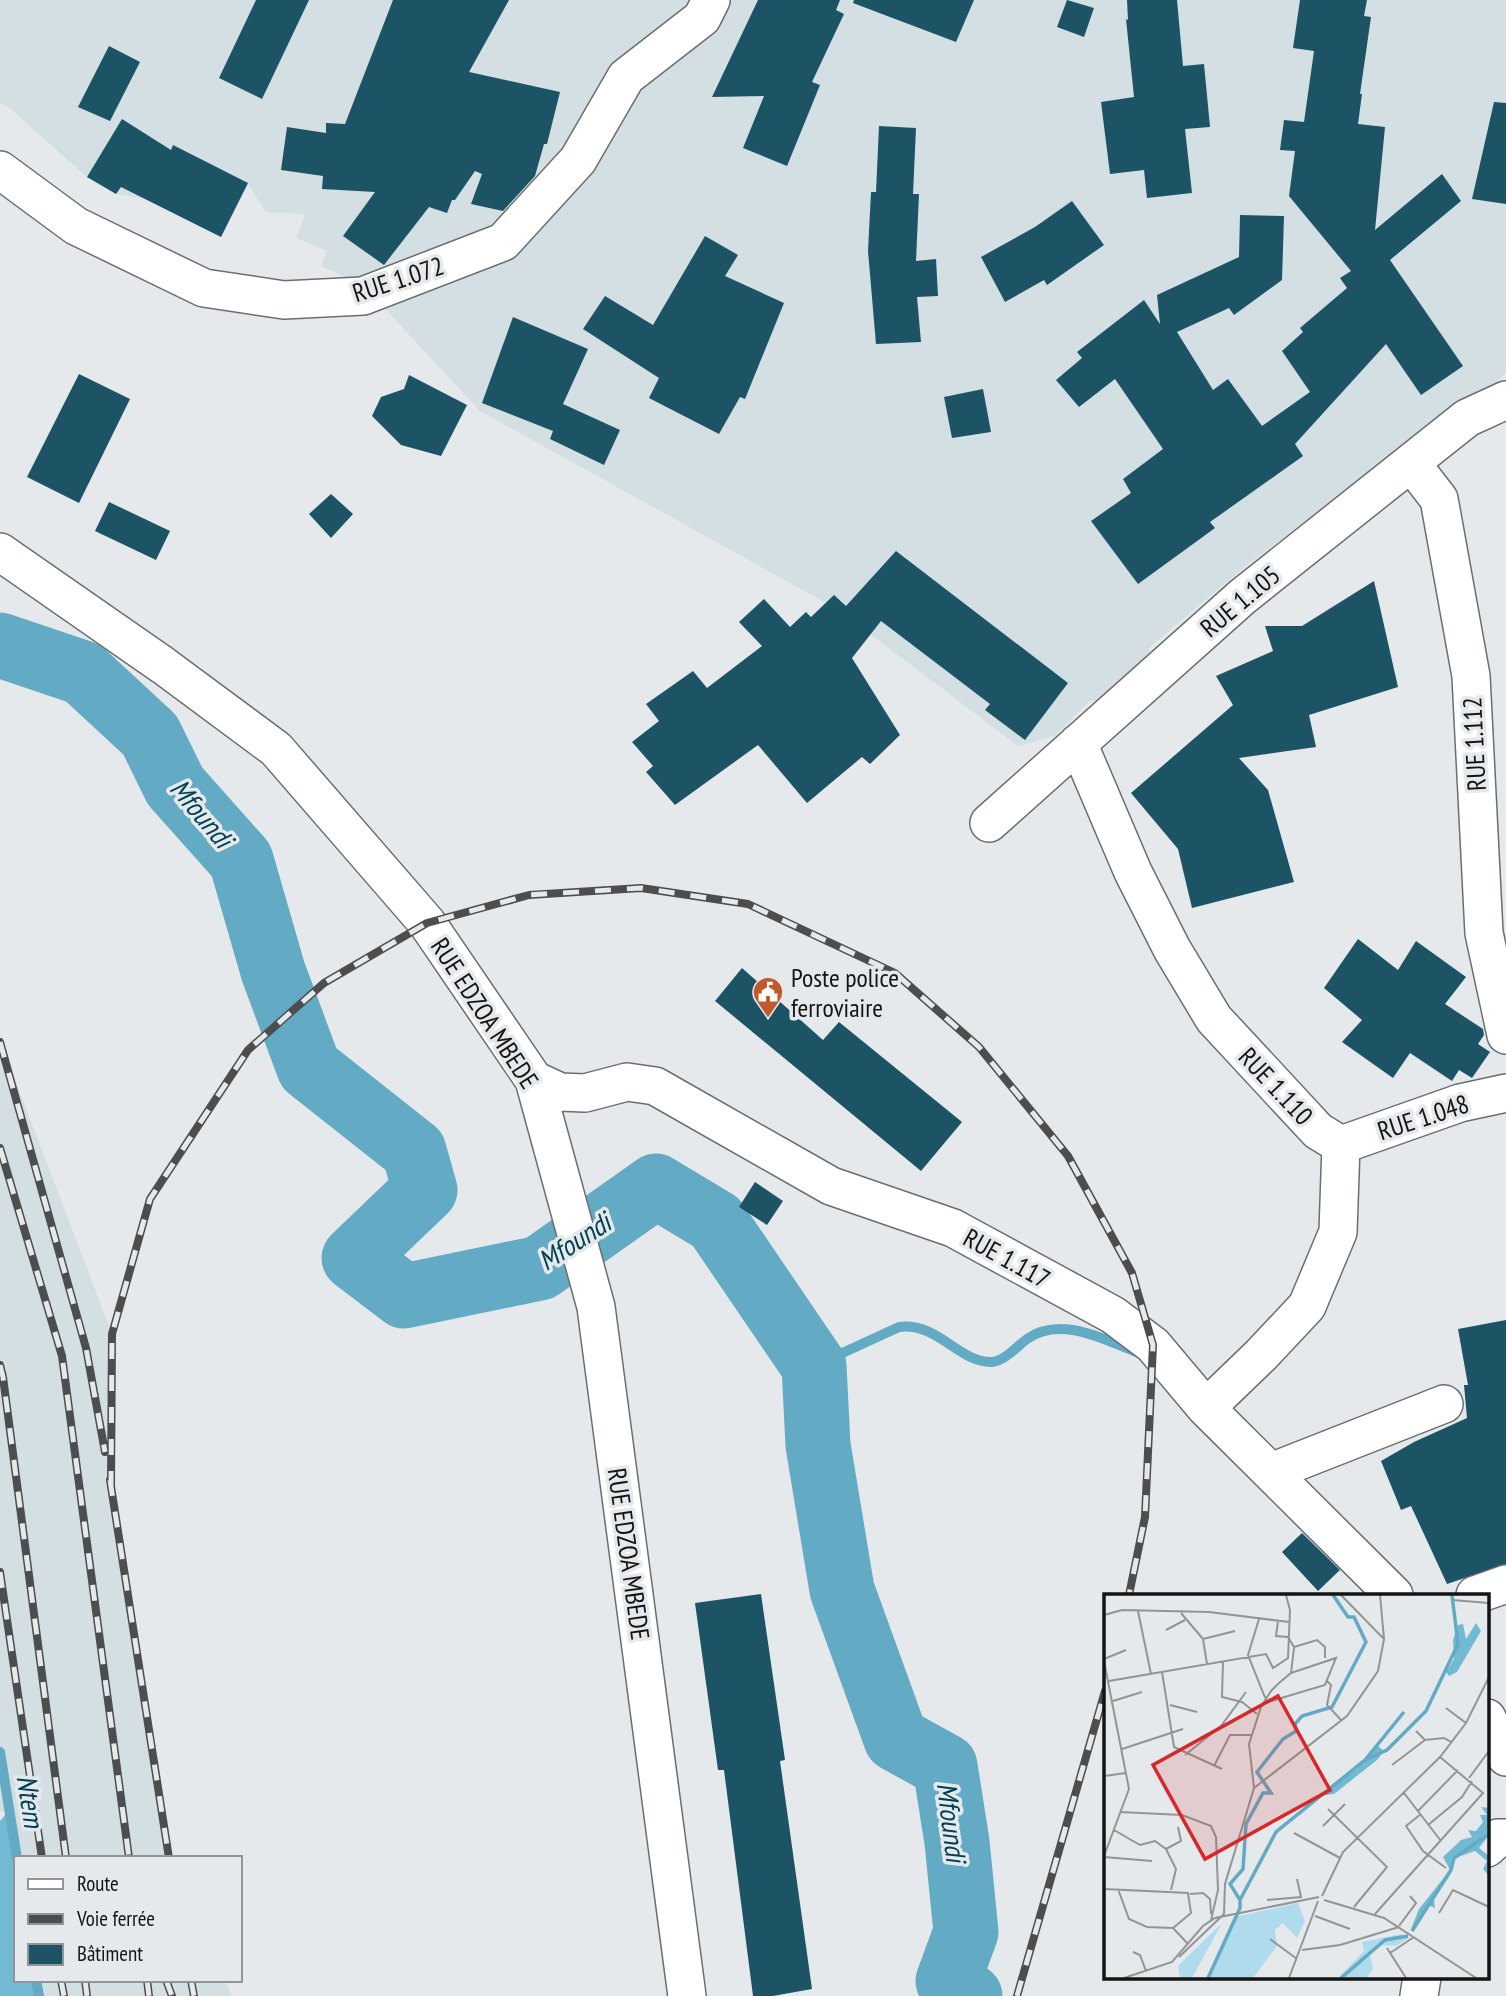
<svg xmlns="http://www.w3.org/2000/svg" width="1506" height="1996" font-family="'PT Sans Narrow',sans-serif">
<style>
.built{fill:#d3dfe3}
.forest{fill:#72bad4}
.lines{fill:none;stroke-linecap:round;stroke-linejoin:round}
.stream{stroke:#63aac4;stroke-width:10}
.river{stroke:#63aac4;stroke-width:65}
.building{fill:#1c5466}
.street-casing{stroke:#6b6e6f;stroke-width:40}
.street{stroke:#fff;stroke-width:37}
.rail-casing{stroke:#4c4d4f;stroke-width:8}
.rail{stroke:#e6e9eb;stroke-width:5;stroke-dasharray:16;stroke-linecap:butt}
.labels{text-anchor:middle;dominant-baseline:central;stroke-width:7;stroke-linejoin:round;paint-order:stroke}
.street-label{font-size:26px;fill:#131415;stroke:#e6e9eb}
.poi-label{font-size:26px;fill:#131415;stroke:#e6e9eb;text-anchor:start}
.water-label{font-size:28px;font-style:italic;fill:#004254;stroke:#e6e9eb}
.inset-river{fill:none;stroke:#63aac4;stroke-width:3.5}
.inset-road{fill:none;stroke:#929495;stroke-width:2}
.view{fill:#d62828;fill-opacity:0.15;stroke:#d62828;stroke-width:3.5}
.inset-edge{fill:none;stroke:#131415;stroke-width:3.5}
</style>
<rect width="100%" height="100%" fill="#e6e9eb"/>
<!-- built -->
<path class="built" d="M 0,0 L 1506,0 L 1506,373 L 1487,390 L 1248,564 L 1149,648 L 1150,654 L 1097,704 L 1091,700 L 1054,736 L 1018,746 L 837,609 L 480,411 L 362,284 L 321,266 L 327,251 L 296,238 L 305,214 L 266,212 L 248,184 L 221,237 L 146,199 L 116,194 L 87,177 L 6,105 L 0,103 Z
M 0,1040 L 112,1334 L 111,1487 L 167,1845 L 172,1858 L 17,1858 L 9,1811 L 0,1812 Z
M 36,1980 L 225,1980 L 232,1996 L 39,1996 Z"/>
<!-- forest -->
<path class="forest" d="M 9,1810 L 17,1858 L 16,1980 L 36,1980 L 39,1996 L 0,1996 L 0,1821 Z"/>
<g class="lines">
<!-- stream -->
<path class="stream" d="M 814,1366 L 899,1327 C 938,1322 959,1363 992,1362 C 1005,1361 1017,1346 1027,1339 C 1061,1315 1105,1340 1139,1353
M 0,1752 L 17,1858
M 36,1980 L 39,1996"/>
<!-- river -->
<path class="river" d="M 0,645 L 83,673 L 150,735 L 175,786 L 241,860 L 273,971 L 309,1068 L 414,1151 L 425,1190 L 354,1258 L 404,1296 L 540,1268 L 656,1186 L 716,1222 L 814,1366 L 818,1445 L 842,1590 L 896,1739 L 945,1766 L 957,1842 L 966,1932 L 948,1981 L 970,1996"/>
</g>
<!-- building -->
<path class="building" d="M 256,0 L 309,0 L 262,99 L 219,78 Z
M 393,0 L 509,0 L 469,72 L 560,92 L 547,144 L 544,144 L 535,176 L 503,211 L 471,204 L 482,174 L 475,171 L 455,200 L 452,200 L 447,213 L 429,207 L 384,265 L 343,236 L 375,192 L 322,189 L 323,176 L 281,170 L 287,127 L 326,133 L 326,123 L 345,124 Z
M 758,0 L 840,0 L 836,10 L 844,14 L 812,82 L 820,85 L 787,166 L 743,148 L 764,96 L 712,97 Z
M 854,0 L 974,0 L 956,42 L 853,3 Z
M 1067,0 L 1094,8 L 1084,37 L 1057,27 Z
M 1127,0 L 1177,0 L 1183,66 L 1204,64 L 1210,127 L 1185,129 L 1192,193 L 1147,198 L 1144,170 L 1110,174 L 1101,102 L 1134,97 L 1126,19 L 1128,20 Z
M 1300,0 L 1367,0 L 1364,16 L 1371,17 L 1360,94 L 1362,94 L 1358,124 L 1385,127 L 1375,230 L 1442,174 L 1461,201 L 1390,260 L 1463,366 L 1421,395 L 1386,344 L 1295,444 L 1303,456 L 1210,522 L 1215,528 L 1138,584 L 1091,521 L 1131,493 L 1123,479 L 1163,449 L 1115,379 L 1079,407 L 1056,380 L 1082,358 L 1077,352 L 1144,300 L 1160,324 L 1157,295 L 1239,257 L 1240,215 L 1284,216 L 1282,280 L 1234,315 L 1229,308 L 1177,332 L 1213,390 L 1228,379 L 1262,426 L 1310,392 L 1282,351 L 1303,332 L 1300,328 L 1347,288 L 1340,278 L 1351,271 L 1289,196 L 1295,151 L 1280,150 L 1284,120 L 1304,122 L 1314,51 L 1293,48 Z
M 109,46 L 140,62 L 110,121 L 78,107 Z
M 1494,102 L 1506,103 L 1506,204 L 1472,199 Z
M 122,119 L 171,150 L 173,145 L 248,183 L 221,237 L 121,187 L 116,194 L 87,177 Z
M 879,126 L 916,128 L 913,194 L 919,194 L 916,261 L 936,259 L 938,296 L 917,297 L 921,342 L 876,344 L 868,251 L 871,192 L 876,192 Z
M 1072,201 L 1104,245 L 1047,285 L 1044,280 L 1005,302 L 981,257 L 1035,227 Z
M 705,236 L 738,255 L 725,276 L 784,303 L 745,399 L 740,397 L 719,434 L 649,398 L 659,378 L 583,329 L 605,296 L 653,325 Z
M 513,317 L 588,349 L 563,404 L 620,430 L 604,465 L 550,439 L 553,431 L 482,403 Z
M 79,374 L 130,399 L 79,503 L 27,477 Z
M 409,375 L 467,405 L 441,456 L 401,445 L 372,416 L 381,397 L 404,389 Z
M 983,389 L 991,432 L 952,438 L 944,397 Z
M 331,494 L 353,514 L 331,538 L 309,514 Z
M 109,502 L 170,531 L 156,560 L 95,531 Z
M 896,551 L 1068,683 L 1025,740 L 985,710 L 990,704 L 881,621 L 852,658 L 900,735 L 870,764 L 862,757 L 807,803 L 758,745 L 675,805 L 646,772 L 653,766 L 632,742 L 659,721 L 646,704 L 693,671 L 707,688 L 762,646 L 739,622 L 764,599 L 790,627 L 806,612 L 811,617 L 834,595 L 846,606 Z
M 1374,581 L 1398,687 L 1309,715 L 1316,747 L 1239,758 L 1268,790 L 1294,882 L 1192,908 L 1178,849 L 1131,793 L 1233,705 L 1216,676 L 1273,651 L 1265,626 L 1302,626 Z
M 1358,939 L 1398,970 L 1416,941 L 1466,977 L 1445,1004 L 1483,1029 L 1484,1035 L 1478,1044 L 1490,1052 L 1472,1078 L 1459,1070 L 1452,1081 L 1410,1053 L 1393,1078 L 1342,1042 L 1362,1020 L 1324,988 Z
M 742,968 L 823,1040 L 839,1022 L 962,1122 L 921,1171 L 715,1001 Z
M 755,1182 L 783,1201 L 767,1225 L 739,1207 Z
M 1506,1320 L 1506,1564 L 1447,1584 L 1411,1506 L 1401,1510 L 1381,1461 L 1414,1442 L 1467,1418 L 1464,1385 L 1468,1385 L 1458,1329 Z
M 1302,1533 L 1340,1570 L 1318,1591 L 1282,1552 Z
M 761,1594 L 785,1760 L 780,1761 L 812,1989 L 773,1996 L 753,1996 L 724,1770 L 718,1770 L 695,1603 Z"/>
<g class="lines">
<!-- street casing -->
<g class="street-casing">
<path id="street" d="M 0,170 L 76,226 L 204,288 L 284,300 L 363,296 L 503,242 L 578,160 L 626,77 L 702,18 L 711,0
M 1411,463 L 1439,499 L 1471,676 L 1484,933 L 1506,1035
M 0,552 L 164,666 L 276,749 L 427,923 L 534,1080 L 596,1307 L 687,1996
M 1078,743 L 1133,872 L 1172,949 L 1214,1019 L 1318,1131 L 1341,1145 L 1338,1232 L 1307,1306 L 1261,1355 L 1206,1408
M 989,823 L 1242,597 L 1467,418 L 1506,400
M 534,1080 L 560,1092 L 585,1093 L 627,1082 L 655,1086 L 831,1186 L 953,1228 L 1113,1315 L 1153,1345 L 1206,1408 L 1394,1595
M 1341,1145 L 1460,1103 L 1506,1093
M 1271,1472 L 1444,1404
M 1475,1595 L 1506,1584
M 1487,1718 L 1506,1757
M 1487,1848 L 1498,1838 L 1506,1838
M 1419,1996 L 1422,1977"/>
</g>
<!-- street -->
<use href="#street" class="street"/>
<!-- rail casing -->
<g class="rail-casing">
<path id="rail" d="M 0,1042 L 86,1348 L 105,1452
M 0,1148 L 62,1356 L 129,1858
M 0,1365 L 3,1377 L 66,1858
M 110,1480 L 169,1858
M 111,1487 L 112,1334 L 150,1199 L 248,1050 L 324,983 L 427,923 L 529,895 L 641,888 L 748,904 L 895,973 L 979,1047 L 1068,1156 L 1132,1273 L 1153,1345 L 1145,1517 L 1129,1595
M 0,1572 L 42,1858
M 61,1980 L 64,1996
M 85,1980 L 87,1996
M 147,1980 L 149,1996
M 166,1980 L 172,1996
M 191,1980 L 194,1996
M 1017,1996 L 1105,1691"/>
</g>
<!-- rail -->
<use href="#rail" class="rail"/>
</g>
<!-- icons -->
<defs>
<g id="civic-pin" transform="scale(1.575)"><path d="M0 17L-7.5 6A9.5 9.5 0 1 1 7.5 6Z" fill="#c05a2c" stroke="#e6e9eb"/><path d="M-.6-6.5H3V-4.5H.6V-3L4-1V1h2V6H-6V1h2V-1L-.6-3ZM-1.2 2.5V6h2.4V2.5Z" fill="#fff"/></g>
</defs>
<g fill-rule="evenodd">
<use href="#civic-pin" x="768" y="992"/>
</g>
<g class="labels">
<!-- street labels -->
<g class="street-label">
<text transform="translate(398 279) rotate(-18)">RUE 1.072</text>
<text transform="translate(1240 601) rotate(-40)">RUE 1.105</text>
<text transform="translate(1474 744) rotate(-93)">RUE 1.112</text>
<text transform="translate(485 1013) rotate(57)">RUE EDZOA MBEDE</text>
<text transform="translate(1276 1086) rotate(47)">RUE 1.110</text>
<text transform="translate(1423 1117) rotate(-18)">RUE 1.048</text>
<text transform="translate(1007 1258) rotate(29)">RUE 1.117</text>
<text transform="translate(629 1554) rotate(82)">RUE EDZOA MBEDE</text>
</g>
<!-- poi labels -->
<g class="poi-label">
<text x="791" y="977">Poste police<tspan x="791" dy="30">ferroviaire</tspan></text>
</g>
<!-- water labels -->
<g class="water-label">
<text transform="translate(202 813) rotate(50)">Mfoundi</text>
<text transform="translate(574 1241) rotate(-33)">Mfoundi</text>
<text transform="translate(31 1801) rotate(81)">Ntem</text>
<text transform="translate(952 1822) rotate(83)">Mfoundi</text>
</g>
</g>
<!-- overview -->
<g transform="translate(1104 1594)">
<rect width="385" height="385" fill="#e6e9eb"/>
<path d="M 194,309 L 201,327 L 193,344 L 179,329 L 171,336 L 173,352 L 149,384 L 104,384 L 131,323 ZM 118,329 L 88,384 L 76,384 L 74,372 ZM 297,340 L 305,344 L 292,352 L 278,351 L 266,360 L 269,375 L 263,384 L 234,384 L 260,357 L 258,348 Z" fill="#afdbec"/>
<path d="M 359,30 L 362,45 L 372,29 L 377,37 L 353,78 L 345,82 L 342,78 L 350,65 L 349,46 L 354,31 ZM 273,151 L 280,157 L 273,166 L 230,200 L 214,202 L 254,174 ZM 377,213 L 385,214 L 385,241 L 375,254 L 385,262 L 385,282 L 379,275 L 383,267 L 371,257 L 351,264 L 346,281 L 330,305 L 331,314 L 326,312 L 307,335 L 315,315 L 346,276 L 339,263 L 357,246 L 368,243 L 364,236 L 372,237 L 379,228 L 376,221 L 383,221 Z" fill="#72bad4"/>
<path class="inset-river" d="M 261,166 L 300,118M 136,306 L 172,238 L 261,166 L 283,156 L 322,117 L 354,50 L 348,1M 308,337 L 347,276 L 350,264 L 385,240M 104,384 L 136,314 L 136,306 L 126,290 L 139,275 L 142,230 L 159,199 L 167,199 L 153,178 L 179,145 L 192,137 L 191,130 L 198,122 L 228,113 L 262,48 L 250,23 L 244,23 L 229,1M 237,384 L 281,346 L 304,342"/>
<path class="inset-road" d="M 276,1 L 280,45M 348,6 L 385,9M 34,17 L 47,80M 77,19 L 99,45 L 103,70M 0,21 L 18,16 L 105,18 L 185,28M 174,27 L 172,42 L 184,43 L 190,53 L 213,46 L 221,53 L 221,64M 62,36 L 81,26M 99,45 L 131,37M 0,65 L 22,56M 0,67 L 25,195 L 0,262M 119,68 L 118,103 L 138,108 L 153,120M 58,78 L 70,153 L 118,175M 187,79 L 190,54M 5,87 L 162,60 L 169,74 L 184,64 L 186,16 L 182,1M 223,87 L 227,91 L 223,111 L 237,126M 9,107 L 38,98M 66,111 L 93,118M 342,114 L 362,129M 312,137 L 321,146 L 340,144 L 347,148M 18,155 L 79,135M 81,161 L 117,132 L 142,98M 288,171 L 321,146M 110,172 L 126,141 L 147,141M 0,182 L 22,179M 365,184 L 385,157M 150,194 L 145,150 L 157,113 L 167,97 L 175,89 L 187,79 L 232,64 L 221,91 L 164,108 L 162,105 L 160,101 L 144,61 L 155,25M 300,199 L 337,247M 224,215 L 283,273 L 250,313M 314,217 L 354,176M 16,218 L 78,221 L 107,232 L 112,243 L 114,296 L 107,326M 317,220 L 302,232 L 319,257 L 342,274M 324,231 L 358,203 L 368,187M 219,232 L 241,210M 10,236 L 36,251 L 51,247 L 62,255 L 77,247 L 74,233M 190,239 L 236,264M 62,255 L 72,275 L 67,296M 0,263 L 48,267M 0,295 L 84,299 L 87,319 L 69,334M 14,295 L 25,325 L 43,333 L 69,334M 86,300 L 99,299 L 106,305 L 107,320M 218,302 L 239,258 L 336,163 L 362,129 L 385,83M 163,306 L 197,303 L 193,285M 220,306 L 280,324 L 372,384M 335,319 L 349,296 L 385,313M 271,320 L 379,199 L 336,163M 211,322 L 246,335M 295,332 L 312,309 L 306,302M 69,334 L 84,350M 166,345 L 193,365M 283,354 L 302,384M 198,356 L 236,351 L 295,333M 29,358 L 36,361 L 42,377M 286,359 L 310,343M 75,363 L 120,320 L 121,290 L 150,194 L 243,122 L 274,77 L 280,45 L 237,1M 20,384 L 68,368 L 99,332 L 111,324 L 215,303M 185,384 L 214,307"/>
<path class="view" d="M 174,102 L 226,196 L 101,265 L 49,171 Z"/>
<rect width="385" height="385" class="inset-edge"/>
</g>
<!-- legend -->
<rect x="14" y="1856" width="228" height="126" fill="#e6e9eb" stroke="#929495" stroke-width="2"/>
<rect x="28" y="1879" width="35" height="10" fill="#ffffff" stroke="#929495" stroke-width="2"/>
<text x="77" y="1891" font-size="21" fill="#131415">Route</text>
<rect x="28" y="1914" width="35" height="10" fill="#4c4d4f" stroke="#929495" stroke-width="2"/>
<text x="77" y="1926" font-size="21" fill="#131415">Voie ferrée</text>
<rect x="28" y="1944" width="35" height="21" fill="#1c5466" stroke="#929495" stroke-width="2"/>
<text x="77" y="1961" font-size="21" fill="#131415">Bâtiment</text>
</svg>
